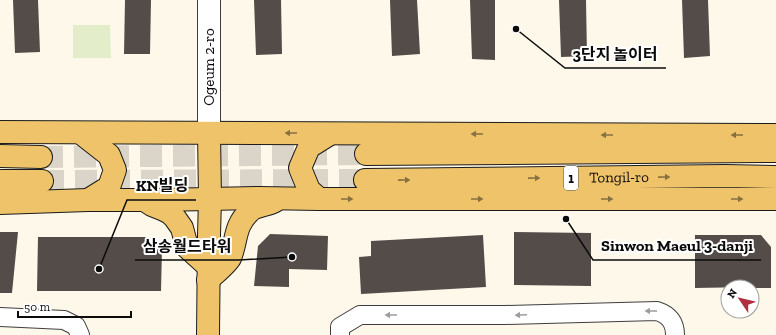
<svg xmlns="http://www.w3.org/2000/svg" width="776" height="335" font-family="'Zilla Slab','Noto Sans KR',serif">
<style>
.pitch{fill:#e4edc9}
.building{fill:#534c49}
.lines{fill:none;stroke-linecap:round;stroke-linejoin:round}
.primary-tunnel{stroke:#dad4c9;stroke-width:22;stroke-dasharray:22 11;stroke-linecap:butt}
.minor-casing{stroke:#3e3e3e;stroke-width:20}
.tertiary-casing{stroke:#3e3e3e;stroke-width:24}
.primary-casing{stroke:#1c1c1c;stroke-width:24}
.minor{stroke:#fff;stroke-width:18}
.tertiary{stroke:#fff;stroke-width:22}
.primary{stroke:#eec36a;stroke-width:22}
.oneway{fill:#88703f}
.oneway2{fill:#9d9d9d}
.labels{text-anchor:middle;dominant-baseline:central;stroke-width:4;stroke-linejoin:round;paint-order:stroke}
.shield{fill:#fff;stroke:#545454;stroke-width:1}
.shield-label{font-size:14px;font-weight:bold;fill:#0b0b0b}
.street-label{font-size:15px;fill:#0b0b0b;stroke:#fff}
.leader{fill:none;stroke:#0b0b0b;stroke-width:1.5}
.callout-dot{fill:#0b0b0b;stroke:#fff;stroke-width:1.5}
.callout-label{font-size:16px;text-anchor:middle;font-weight:bold;fill:#0b0b0b;stroke:#fff;stroke-width:4;stroke-linejoin:round;paint-order:stroke}
</style>
<rect width="100%" height="100%" fill="#fef8eb"/>
<!-- pitch -->
<path class="pitch" d="M 73,25 L 110,25 L 111,58 L 73,58 Z"/>
<!-- building -->
<path class="building" d="M 13,0 L 38,0 L 40,52 L 15,53 Z
M 125,0 L 151,0 L 150,54 L 124,54 Z
M 254,0 L 281,0 L 282,54 L 256,55 Z
M 390,0 L 417,0 L 420,54 L 392,56 Z
M 470,0 L 495,0 L 495,60 L 472,59 Z
M 559,0 L 586,0 L 587,56 L 561,57 Z
M 682,0 L 708,0 L 710,56 L 684,58 Z
M 0,232 L 18,232 L 12,293 L 0,293 Z
M 514,232 L 591,233 L 591,286 L 514,285 Z
M 270,234 L 328,236 L 327,270 L 289,269 L 289,287 L 254,286 L 258,246 Z
M 483,235 L 486,287 L 361,294 L 359,257 L 371,256 L 371,241 Z
M 695,235 L 761,235 L 771,247 L 771,288 L 752,288 L 752,287 L 695,288 Z
M 38,237 L 149,237 L 162,248 L 161,291 L 37,291 Z"/>
<g class="lines">
<!-- primary-tunnel -->
<path class="primary-tunnel" d="M 41,157 L 366,154
M 42,181 L 365,180"/>
<!-- minor casing -->
<g class="minor-casing">
<path id="minor" d="M 0,317 L 64,320 L 76,326 L 80,335
M 340,335 L 340,327 L 360,315 L 505,315 L 657,311 C 669,315 675,322 675,335"/>
</g>
<!-- tertiary casing -->
<g class="tertiary-casing">
<path id="tertiary" d="M 209,133 L 209,0"/>
</g>
<!-- primary casing -->
<g class="primary-casing">
<g id="primary">
<path d="M 0,132 L 776,135"/>
<path d="M 81,133 L 109,155 L 115,170 L 109,187 L 88,200"/>
<path d="M 366,154 L 776,151"/>
<path d="M 0,156 L 41,157"/>
<path id="s1" d="M 365,180 L 725,176 L 776,177"/>
<path d="M 0,181 L 42,181"/>
<path d="M 319,199 L 309,190 L 300,168 L 309,147 L 330,134"/>
<path d="M 146,201 L 152,205 L 162,209 L 170,213 L 175,218 L 182,228 L 187,247 L 208,266"/>
<path d="M 0,203 L 88,200 L 160,200 L 260,198 L 319,199 L 776,199"/>
<path d="M 208,280 C 213,275 228,263 230,258 C 237,241 234,226 249,212 C 255,205 267,206 275,201"/>
<path d="M 208,335 L 209,235 L 210,199 L 209,133"/>
</g>
</g>
<!-- minor -->
<use href="#minor" class="minor"/>
<!-- tertiary -->
<use href="#tertiary" class="tertiary"/>
<!-- primary -->
<use href="#primary" class="primary"/>
</g>
<!-- one-way arrows -->
<defs><path id="oneway-solid" d="M-6-.8H1V-3.2L6.5 0L1 3.2V.8H-6Z"/></defs>
<g class="oneway">
<use href="#oneway-solid" transform="translate(291 133) rotate(-180)"/>
<use href="#oneway-solid" transform="translate(477 134) rotate(-180)"/>
<use href="#oneway-solid" transform="translate(607 135) rotate(-180)"/>
<use href="#oneway-solid" transform="translate(737 135) rotate(-180)"/>
<use href="#oneway-solid" transform="translate(664 177) rotate(-1)"/>
<use href="#oneway-solid" transform="translate(534 178) rotate(-1)"/>
<use href="#oneway-solid" transform="translate(404 180) rotate(-1)"/>
<use href="#oneway-solid" transform="translate(347 199)"/>
<use href="#oneway-solid" transform="translate(477 199)"/>
<use href="#oneway-solid" transform="translate(607 199)"/>
<use href="#oneway-solid" transform="translate(737 199)"/>
</g>
<g class="oneway2">
<use href="#oneway-solid" transform="translate(651 311) rotate(180)"/>
<use href="#oneway-solid" transform="translate(391 315) rotate(-180)"/>
<use href="#oneway-solid" transform="translate(521 315) rotate(178)"/>
</g>
<g class="labels">
<!-- shield labels -->
<rect class="shield" x="564" y="166" width="14" height="24" rx="3"/>
<g class="shield-label">
<text x="571" y="178">1</text>
</g>
<!-- street labels -->
<g class="street-label">
<text transform="translate(209 67) rotate(-90)">Ogeum 2-ro</text>
<text stroke="none"><textPath href="#s1" startOffset="254">Tongil-ro</textPath></text>
</g>
</g>
<!-- callouts -->
<path class="leader" d="M516 29L565 68H666M99 269L127 200H196M566 219L593 260H761M292 257L239 260H135"/>
<g class="callout-dot">
<circle cx="516" cy="29" r="4"/>
<circle cx="99" cy="269" r="4"/>
<circle cx="566" cy="219" r="4"/>
<circle cx="292" cy="257" r="4"/>
</g>
<g class="callout-label">
<text x="615" y="60">3단지 놀이터</text>
<text x="162" y="191">KN빌딩</text>
<text x="677" y="251">Sinwon Maeul 3-danji</text>
<text x="187" y="252">삼송월드타워</text>
</g>
<!-- north arrow -->
<g transform="translate(740 299) rotate(305)"><circle r="19" fill="#ffffff" stroke="#9d9d9d"/>
<path d="M0-3L7 15L0 10L-7 15Z" fill="#b12e40"/>
<text y="-6" font-size="11" font-weight="bold" text-anchor="middle" fill="#0b0b0b">N</text>
</g>
<!-- scale -->
<path d="M18 311v6h113v-6" fill="none" stroke="#0b0b0b" stroke-width="2"/>
<text x="24" y="311" font-size="12" fill="#0b0b0b" stroke="#ffffff" stroke-width="3" paint-order="stroke">50 m</text>
</svg>
